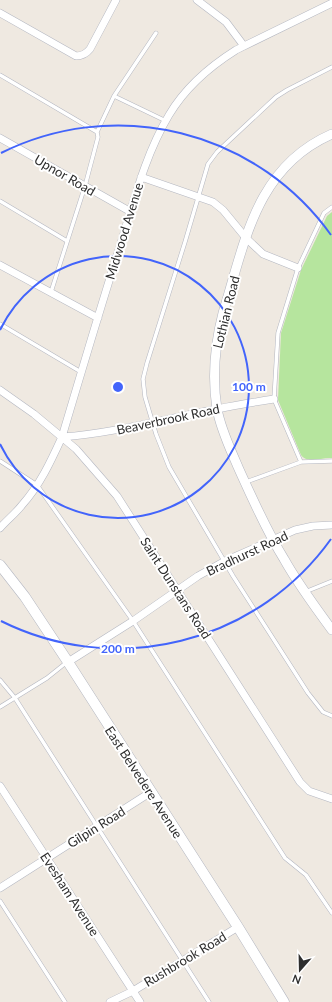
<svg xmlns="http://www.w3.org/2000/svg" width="332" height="1002" font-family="Lato,sans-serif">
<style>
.green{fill:#b6e59e}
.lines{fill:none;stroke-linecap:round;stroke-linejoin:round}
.service-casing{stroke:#b4b7c1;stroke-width:4.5}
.minor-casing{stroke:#b4b7c1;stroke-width:8}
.tertiary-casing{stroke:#b4b7c1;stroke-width:10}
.secondary-casing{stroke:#b4b7c1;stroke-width:11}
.service{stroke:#fff;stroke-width:3.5}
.minor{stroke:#fff;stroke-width:7}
.tertiary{stroke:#fff;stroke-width:9}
.secondary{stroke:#fff;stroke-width:10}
.ring{fill:none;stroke:#4264fb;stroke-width:2}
.labels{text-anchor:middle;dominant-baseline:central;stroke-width:4;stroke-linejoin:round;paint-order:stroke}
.street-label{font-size:13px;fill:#2e2e2e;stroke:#fff}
.centre{fill:#4264fb;stroke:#fff;stroke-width:2}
.ring-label{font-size:12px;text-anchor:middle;font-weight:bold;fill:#4264fb;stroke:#fff;stroke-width:4;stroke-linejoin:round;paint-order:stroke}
</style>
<rect width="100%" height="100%" fill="#efe9e1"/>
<!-- green -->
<path class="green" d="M 332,212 L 332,458 C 322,457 307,464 301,455 L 278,400 L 281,333 L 301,270 L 327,216 Z"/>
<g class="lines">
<!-- service casing -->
<g class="service-casing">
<path id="service" d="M 332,67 L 287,90 L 276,97 L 217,152 L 208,164 L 185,242 L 147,363 L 143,379 L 145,397 L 156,434 L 169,467 L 233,576 L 308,693 L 323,712 L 332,716
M 0,75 L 97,132 L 98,137 L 85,186 L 51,292
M 114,96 L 156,33
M 97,132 L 114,96 L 166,121
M 0,201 L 67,241
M 0,324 L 81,372
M 0,461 L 37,485 L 133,621 L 285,858 L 306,875 L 332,913
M 301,462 L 274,399 L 278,333 L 298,268 L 324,213 L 332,207
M 246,482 L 301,462 L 332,461
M 305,592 L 332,581
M 0,680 L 15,698 L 209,1002
M 0,707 L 47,678 L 67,662
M 0,901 L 65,1002"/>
</g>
<!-- minor casing -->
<g class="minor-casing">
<path id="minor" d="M 197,0 L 226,22 L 244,46
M 0,13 L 76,56 C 82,56 86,54 90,49 L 116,0
M 0,138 L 131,212
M 141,177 L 213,202 L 223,210 L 246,238 L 263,254 L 298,268
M 0,265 L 98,318
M 0,390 L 34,414 L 76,449 L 117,496 L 300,782 L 309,791 L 332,799
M 62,437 C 115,433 165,419 217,409 C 236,405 255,402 274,399
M 0,528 C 7,520 16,513 22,505 C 40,485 51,461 62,437 C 81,373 100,309 120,246 C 134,201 145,155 169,115 C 185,88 209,67 236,50 L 332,3
M 68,662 L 133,621 L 198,576 L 225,561 L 295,530 L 313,526 L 332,525
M 0,786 L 140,1002
M 0,888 L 151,792
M 110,1002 L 133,991 L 238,927"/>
</g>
<!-- tertiary casing -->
<g class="tertiary-casing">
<path id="tertiary" d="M 332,134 C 256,167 245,242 223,313 C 215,344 212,377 217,409 C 221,430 230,448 238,467 C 252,498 266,530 284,559 C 298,584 315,607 332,630"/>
</g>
<!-- secondary casing -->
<g class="secondary-casing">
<path id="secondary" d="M 0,565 L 25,597 L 68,662 L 238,927 L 284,1002"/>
</g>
<!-- service -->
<use href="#service" class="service"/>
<!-- minor -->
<use href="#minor" class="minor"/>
<!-- tertiary -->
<use href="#tertiary" class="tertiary"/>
<!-- secondary -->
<use href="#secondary" class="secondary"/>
</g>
<!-- distance rings -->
<g class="ring">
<path d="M0 330A131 131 0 1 1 0 444"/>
<path d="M331 539A262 262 0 0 1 1 621M1 153A262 262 0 0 1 331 235"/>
</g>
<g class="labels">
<!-- street labels -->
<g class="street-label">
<text transform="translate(65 175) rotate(30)">Upnor Road</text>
<text transform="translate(124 231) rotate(-73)">Midwood Avenue</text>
<text transform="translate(226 312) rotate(-76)">Lothian Road</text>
<text transform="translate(168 419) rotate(-12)">Beaverbrook Road</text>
<text transform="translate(247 553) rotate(-25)">Bradhurst Road</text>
<text transform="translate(176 588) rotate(57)">Saint Dunstans Road</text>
<text transform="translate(144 782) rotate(57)">East Belvedere Avenue</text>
<text transform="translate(96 827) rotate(-32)">Gilpin Road</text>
<text transform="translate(70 894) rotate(57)">Evesham Avenue</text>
<text transform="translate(185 959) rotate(-31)">Rushbrook Road</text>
</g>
</g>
<circle cx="118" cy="387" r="6" class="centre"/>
<g class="ring-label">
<text x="249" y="391">100 m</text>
<text x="118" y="653">200 m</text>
</g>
<!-- north arrow -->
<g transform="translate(300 970) rotate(200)" stroke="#ffffff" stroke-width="3" paint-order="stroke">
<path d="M0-3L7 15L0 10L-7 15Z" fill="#2e2e2e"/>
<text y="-6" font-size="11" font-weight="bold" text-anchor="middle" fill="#2e2e2e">N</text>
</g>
</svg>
